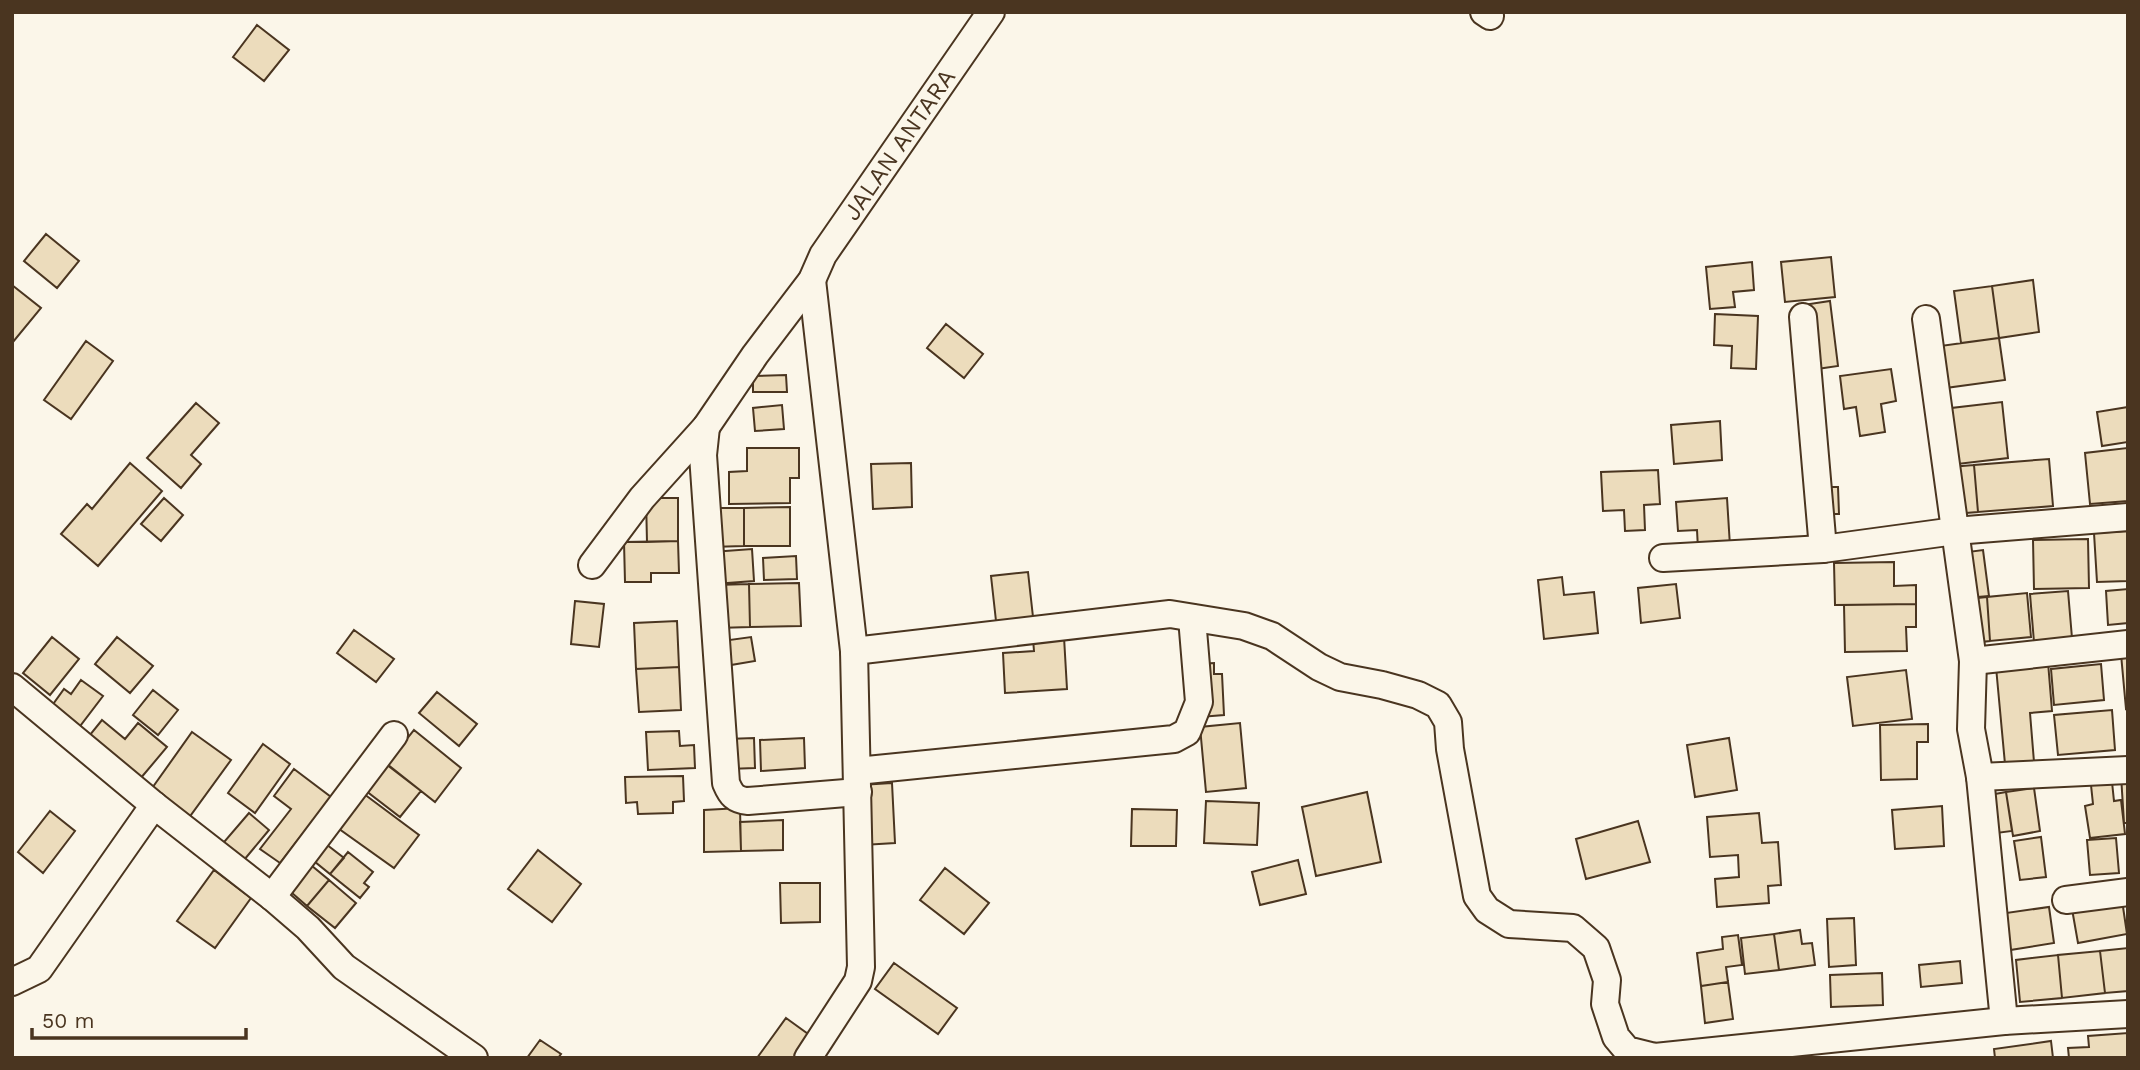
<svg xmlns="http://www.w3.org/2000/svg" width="2140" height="1070" font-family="'Work Sans',sans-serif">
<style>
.building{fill:#ecdcbc;stroke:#4a3520;stroke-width:2}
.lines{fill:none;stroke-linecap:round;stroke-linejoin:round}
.street-casing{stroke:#4a3520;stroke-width:30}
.street{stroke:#fbf6e9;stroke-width:26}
.labels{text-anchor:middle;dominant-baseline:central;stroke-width:5;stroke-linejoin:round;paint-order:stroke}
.street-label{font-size:24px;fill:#4a3520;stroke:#fbf6e9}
</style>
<rect width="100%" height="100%" fill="#fbf6e9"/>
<!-- building -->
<path class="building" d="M 257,25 L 289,50 L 264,81 L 233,57 Z
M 46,234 L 79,261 L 57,288 L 24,261 Z
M 1831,257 L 1835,297 L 1785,302 L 1781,262 Z
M 1752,262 L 1754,290 L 1733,292 L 1735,307 L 1710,309 L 1706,267 Z
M 2033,280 L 2039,332 L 1999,338 L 1992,286 Z
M 12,285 L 41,308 L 13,342 L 12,341 Z
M 1992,286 L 1999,338 L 1961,343 L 1954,291 Z
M 1830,301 L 1838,366 L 1810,370 L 1803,305 Z
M 1715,314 L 1758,316 L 1756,369 L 1731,368 L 1732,346 L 1714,345 Z
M 946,324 L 983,354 L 964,378 L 927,348 Z
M 1999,338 L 2005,380 L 1938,389 L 1933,347 Z
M 86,341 L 113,361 L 71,419 L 44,400 Z
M 1891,369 L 1896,401 L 1881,404 L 1885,432 L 1860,436 L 1856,407 L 1844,409 L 1840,376 Z
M 786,375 L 787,392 L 753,392 L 753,376 Z
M 2002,402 L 2008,458 L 1949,465 L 1943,409 Z
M 196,403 L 219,423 L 191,455 L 201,464 L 181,488 L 147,458 Z
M 782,405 L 784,429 L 755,431 L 753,408 Z
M 2128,407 L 2128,442 L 2102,446 L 2097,412 Z
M 1720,421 L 1722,460 L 1674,464 L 1671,425 Z
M 747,448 L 799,448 L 799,478 L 790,478 L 790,503 L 729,504 L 729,472 L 747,471 Z
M 2127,448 L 2128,501 L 2090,504 L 2085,453 Z
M 2049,459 L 2053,506 L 1978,512 L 1974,465 Z
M 130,463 L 162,491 L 98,566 L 61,534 L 87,504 L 92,509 Z
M 911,463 L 912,507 L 873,509 L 871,464 Z
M 1974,465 L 1978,512 L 1953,514 L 1950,467 Z
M 1658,470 L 1660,504 L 1644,505 L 1645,530 L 1625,531 L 1624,510 L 1603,511 L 1601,472 Z
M 1820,487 L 1838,487 L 1839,514 L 1821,514 Z
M 164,498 L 183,515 L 161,541 L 141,524 Z
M 646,498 L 678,498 L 678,541 L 647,542 Z
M 1727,498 L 1730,546 L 1698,549 L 1697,530 L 1678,531 L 1676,502 Z
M 790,507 L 790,546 L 744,546 L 744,508 Z
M 711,508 L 744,508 L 744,546 L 710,547 Z
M 2128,531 L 2128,581 L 2097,582 L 2094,533 Z
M 2088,539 L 2089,588 L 2034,589 L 2033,540 Z
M 678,541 L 679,573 L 651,573 L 651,582 L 625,582 L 624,542 Z
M 752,549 L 754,581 L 714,584 L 712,552 Z
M 1983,550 L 1989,596 L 1966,598 L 1960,553 Z
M 796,556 L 797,579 L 764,580 L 763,558 Z
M 1894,562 L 1894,586 L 1916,585 L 1916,604 L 1835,605 L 1834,563 Z
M 1028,572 L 1034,626 L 997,630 L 991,576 Z
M 1562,577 L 1564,595 L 1594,592 L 1598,633 L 1544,639 L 1538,580 Z
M 799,583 L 801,626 L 750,627 L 749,584 Z
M 749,584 L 750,627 L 717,628 L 716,585 Z
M 1676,584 L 1680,618 L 1641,623 L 1638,588 Z
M 2128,589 L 2128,623 L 2108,625 L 2106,591 Z
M 2068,591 L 2072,638 L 2034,642 L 2030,594 Z
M 2027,593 L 2031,637 L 1990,641 L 1987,597 Z
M 1987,597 L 1990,641 L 1972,643 L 1968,599 Z
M 575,601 L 604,604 L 599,647 L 571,644 Z
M 1916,604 L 1916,627 L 1906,627 L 1907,651 L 1845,652 L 1844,605 Z
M 677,621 L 679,667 L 636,669 L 634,623 Z
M 354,630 L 394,659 L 376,682 L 337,653 Z
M 52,637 L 79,659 L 50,695 L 23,673 Z
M 117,637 L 153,666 L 130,693 L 95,664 Z
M 751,637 L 755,661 L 725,666 L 722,641 Z
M 1064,637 L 1067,689 L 1005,693 L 1003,653 L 1034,651 L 1033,639 Z
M 2128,653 L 2128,708 L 2126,709 L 2121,654 Z
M 2048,662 L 2052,711 L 2030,713 L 2034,762 L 2005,764 L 1996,667 Z
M 1214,663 L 1214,674 L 1222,674 L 1224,715 L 1200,717 L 1197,664 Z
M 2101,664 L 2104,700 L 2054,705 L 2051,669 Z
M 679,667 L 681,710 L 639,712 L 636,669 Z
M 1906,670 L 1912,719 L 1853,726 L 1847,677 Z
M 81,680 L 103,696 L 74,734 L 46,714 L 64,689 L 71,694 Z
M 153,690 L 178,710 L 158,735 L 133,715 Z
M 437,692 L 477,724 L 459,746 L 419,713 Z
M 2112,710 L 2115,750 L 2058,755 L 2054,715 Z
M 102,720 L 125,739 L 138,723 L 167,747 L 140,779 L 89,736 Z
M 1240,723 L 1246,788 L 1206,792 L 1200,727 Z
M 1928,724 L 1928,742 L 1917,742 L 1917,779 L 1881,780 L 1880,725 Z
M 414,730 L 461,768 L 435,802 L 387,764 Z
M 679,731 L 680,746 L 694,745 L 695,768 L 648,770 L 646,732 Z
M 192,732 L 231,760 L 188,819 L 150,791 Z
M 754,738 L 755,768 L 728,769 L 727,739 Z
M 804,738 L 805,768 L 761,771 L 760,740 Z
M 1729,738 L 1737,790 L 1695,797 L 1687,745 Z
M 263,744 L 290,764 L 255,813 L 228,793 Z
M 382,761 L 421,791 L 400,817 L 361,787 Z
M 294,769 L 331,797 L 280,863 L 260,849 L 291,809 L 274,796 Z
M 2128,774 L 2128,823 L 2124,823 L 2121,775 Z
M 683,776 L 684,801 L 673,802 L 673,813 L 638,814 L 637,802 L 626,803 L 625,777 Z
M 2112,782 L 2114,801 L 2121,800 L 2125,834 L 2090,838 L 2085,806 L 2093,804 L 2091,785 Z
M 892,783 L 895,843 L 863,845 L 860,785 Z
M 2034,788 L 2040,831 L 2013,836 L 2006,792 Z
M 360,791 L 419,835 L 394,868 L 335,826 Z
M 1367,792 L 1381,862 L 1316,876 L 1302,807 Z
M 2006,792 L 2012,831 L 1989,834 L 1984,796 Z
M 1206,801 L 1259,803 L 1257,845 L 1204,843 Z
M 1942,806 L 1944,846 L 1895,849 L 1892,810 Z
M 740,808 L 741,851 L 704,852 L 704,810 Z
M 1132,809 L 1177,810 L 1176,846 L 1131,846 Z
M 50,811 L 75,831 L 43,873 L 18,852 Z
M 249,813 L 269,830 L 239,866 L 218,849 Z
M 1759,813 L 1762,843 L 1778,842 L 1781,885 L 1768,886 L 1769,903 L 1717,907 L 1715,879 L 1739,877 L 1738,855 L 1710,857 L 1707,817 Z
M 783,820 L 783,850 L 741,851 L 740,822 Z
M 1638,821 L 1650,862 L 1586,879 L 1576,839 Z
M 2041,837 L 2046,877 L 2020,880 L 2014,841 Z
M 2116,838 L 2119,873 L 2090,875 L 2087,840 Z
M 322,841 L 344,858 L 330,874 L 309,857 Z
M 538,850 L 581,884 L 552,922 L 508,889 Z
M 348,852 L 373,872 L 364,883 L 369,887 L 360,898 L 330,874 Z
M 1298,860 L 1306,894 L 1260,905 L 1252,872 Z
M 306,861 L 329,880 L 307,906 L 284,886 Z
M 945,868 L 989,903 L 964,934 L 920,900 Z
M 214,870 L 251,898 L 215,948 L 177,921 Z
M 329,880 L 356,903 L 335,928 L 307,906 Z
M 780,883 L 820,883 L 820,922 L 781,923 Z
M 2122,900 L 2127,934 L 2078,943 L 2072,909 Z
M 2049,907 L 2054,943 L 2004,951 L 1999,914 Z
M 1854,918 L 1856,965 L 1829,967 L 1827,919 Z
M 1800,930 L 1802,944 L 1812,943 L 1815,965 L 1779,970 L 1774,934 Z
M 1774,934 L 1779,970 L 1745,974 L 1741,938 Z
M 1738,935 L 1742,965 L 1726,967 L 1728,982 L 1701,986 L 1697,953 L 1723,949 L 1722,937 Z
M 2128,948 L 2128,991 L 2105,993 L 2100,951 Z
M 2100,951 L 2105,993 L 2062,998 L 2058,955 Z
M 2058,955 L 2062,998 L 2020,1002 L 2016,960 Z
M 1960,961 L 1962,983 L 1921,987 L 1919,965 Z
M 894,963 L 957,1008 L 938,1034 L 875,989 Z
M 1882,973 L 1883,1005 L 1831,1007 L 1830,975 Z
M 1728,982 L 1733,1019 L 1705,1023 L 1701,986 Z
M 786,1018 L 815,1039 L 801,1058 L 757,1058 Z
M 2128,1033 L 2128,1058 L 2069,1058 L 2068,1048 L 2089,1047 L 2088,1036 Z
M 540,1040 L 561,1054 L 558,1058 L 527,1058 Z
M 2051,1041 L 2053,1058 L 1995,1058 L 1994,1049 Z"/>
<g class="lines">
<!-- street casing -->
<g class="street-casing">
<g id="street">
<path d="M 1484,12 L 1490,16"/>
<path d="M 812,280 L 854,651"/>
<path d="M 1803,317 L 1823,549"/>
<path d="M 1926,319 L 1973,661 L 1971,729 L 1980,777 L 2004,1021"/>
<path d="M 706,427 L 703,455 L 726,783 C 731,795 735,800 748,801 L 858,792"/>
<path d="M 1663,558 L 1823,549 L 1955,531 L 2128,517"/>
<path id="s1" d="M 592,565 L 642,498 L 706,427 L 755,355 L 812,280 L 823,255 L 991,12"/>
<path d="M 1973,661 L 2128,644"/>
<path d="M 12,687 L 154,805 L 272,897 L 308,928 L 344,967 L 474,1058"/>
<path d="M 857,771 L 1174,739 L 1187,732 L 1199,702 L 1192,618"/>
<path d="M 1980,777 L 2128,770"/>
<path d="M 272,897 L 394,735"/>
<path d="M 2066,900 L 2128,892"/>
<path d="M 12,982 L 39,969 L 154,805"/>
<path d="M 808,1058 L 858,981 L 861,967 L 854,651 L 1170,614 L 1244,626 L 1272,636 L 1319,667 L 1340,677 L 1382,685 L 1418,695 L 1438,705 L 1448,722 L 1450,749 L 1477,896 L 1487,910 L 1509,924 L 1573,928 L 1596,948 L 1607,980 L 1605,1004 L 1616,1037 L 1627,1050 L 1655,1057 L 2004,1021 L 2128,1014"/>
</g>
</g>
<!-- street -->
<use href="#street" class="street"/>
</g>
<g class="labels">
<!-- street labels -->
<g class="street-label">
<text stroke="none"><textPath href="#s1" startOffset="522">JALAN ANTARA</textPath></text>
</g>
</g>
<!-- border -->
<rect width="2140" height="1070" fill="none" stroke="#4a3520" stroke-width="28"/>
<!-- scale -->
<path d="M32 1028v10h214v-10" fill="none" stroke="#4a3520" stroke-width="3.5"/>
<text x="42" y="1028" font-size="21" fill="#4a3520" stroke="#fbf6e9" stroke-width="5" paint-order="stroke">50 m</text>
</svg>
